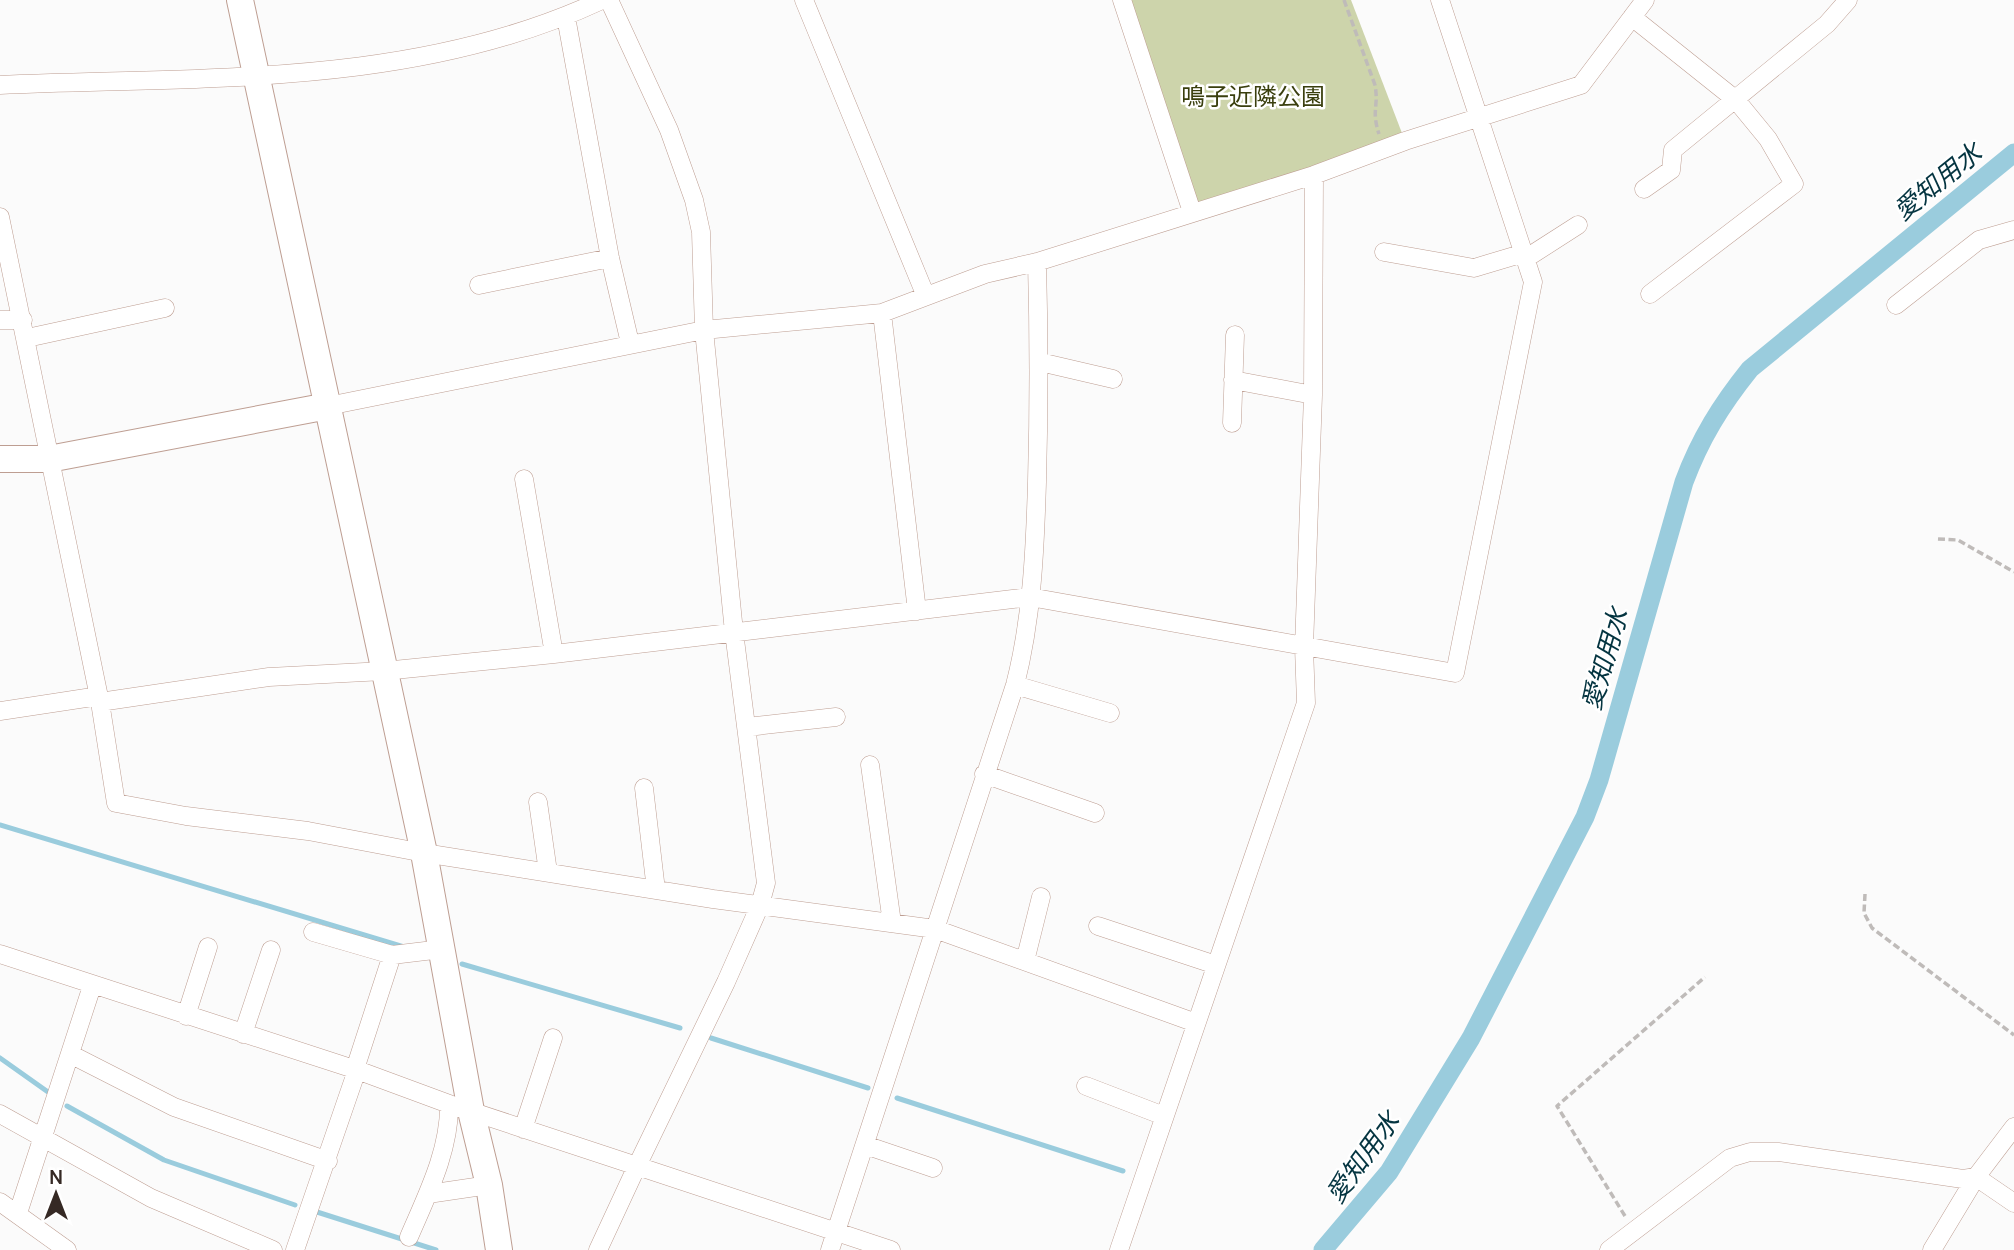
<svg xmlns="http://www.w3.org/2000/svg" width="2014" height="1250" font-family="Manrope,'Noto Sans JP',sans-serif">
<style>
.green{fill:#cdd4ab}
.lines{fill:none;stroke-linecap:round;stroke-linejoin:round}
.stream{stroke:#9accdd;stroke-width:5}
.canal{stroke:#9accdd;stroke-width:19}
.street-casing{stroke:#be9e92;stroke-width:19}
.secondary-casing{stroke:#be9e92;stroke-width:28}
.path{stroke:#bfbbb9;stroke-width:3.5;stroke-dasharray:7 3.5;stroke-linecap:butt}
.street{stroke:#fff;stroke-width:18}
.secondary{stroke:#fff;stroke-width:26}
.labels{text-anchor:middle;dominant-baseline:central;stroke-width:5;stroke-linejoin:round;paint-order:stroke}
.park-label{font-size:24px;fill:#3a3f0e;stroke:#fff}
.water-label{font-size:26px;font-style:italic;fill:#043440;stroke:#fff}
</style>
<rect width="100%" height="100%" fill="#fbfbfb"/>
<!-- green -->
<path class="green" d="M 1122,0 L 1351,0 L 1405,141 L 1192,212 Z"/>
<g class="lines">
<!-- stream -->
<path class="stream" d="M 0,825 L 404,947
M 462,964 L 680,1028
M 711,1038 L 868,1088
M 0,1058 L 48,1092
M 897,1098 L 1123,1171
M 67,1106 L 164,1160 L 295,1205
M 317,1212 L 436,1250"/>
<!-- canal -->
<path class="canal" d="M 1323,1250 L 1389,1172 L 1471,1038 L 1585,817 L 1599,780 L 1684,482 C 1700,439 1721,405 1750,369 L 2014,153"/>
<!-- street casing -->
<g class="street-casing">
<path id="street" d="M 609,0 L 669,130 L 694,200 L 701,232 L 704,330 L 734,632 L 766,883 L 760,905 L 726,982 L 637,1166 L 891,1250
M 804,0 L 925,294
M 1122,0 L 1192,212
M 566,17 L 610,258 L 630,343
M 1632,17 L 1736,100 L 1768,139 L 1794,184 L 1650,294
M 0,85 C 202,76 414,88 602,0
M 1644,189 L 1671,170 L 1673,150 L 1827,24 L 1848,0
M 0,217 L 100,702 L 116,803 L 186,816 L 308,831 L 424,853 L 713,899 L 935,929 L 1196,1023
M 1384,252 L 1474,268 L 1524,253
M 1525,259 L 1578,225
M 479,285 L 610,258
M 1896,305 L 1979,240 L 2014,230
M 882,313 L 917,611
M 0,320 L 23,320
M 27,338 L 165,308
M 1040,362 L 1113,379
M 1233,380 L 1313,395
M 328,406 L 704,330 L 882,313 L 985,274 L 1037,262 L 1314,175 L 1405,141 L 1581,85 L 1645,0
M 1232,423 L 1235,335
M 524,479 L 554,654
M 1015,685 L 1110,713
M 100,702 L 269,677 L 384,671 L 554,654 L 1030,597 L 1455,673 L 1533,282 L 1440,0
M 0,711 L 99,696
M 747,727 L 836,717
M 870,765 L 892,923
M 984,774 L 1095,813
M 644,788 L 656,890
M 538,802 L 548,872
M 1098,926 L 1216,965
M 313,932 L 392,955 L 442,949
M 0,954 L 357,1070 L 449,1104 L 637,1166 L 598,1250
M 1025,961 L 1041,897
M 186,1016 L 208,947
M 243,1034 L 271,950
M 70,1054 L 174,1107 L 328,1161
M 355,1069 L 392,955
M 1086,1086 L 1164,1116
M 0,1114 L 151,1198 L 273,1250
M 523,1129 L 553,1038
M 865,1145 L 933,1168
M 428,1194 L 489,1185
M 0,1202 L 67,1250
M 18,1213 L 92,986
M 409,1237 C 427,1195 450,1150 449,1104
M 295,1250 L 357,1070
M 830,1250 L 1015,685 C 1032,619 1035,550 1037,482 C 1039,409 1039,336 1037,262
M 1119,1250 L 1306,703 L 1304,647 L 1313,395 L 1314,175
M 1609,1250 L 1730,1158 L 1750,1152 L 1778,1152 L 1963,1179 L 1976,1177 L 2014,1127
M 1932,1250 L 1976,1177 L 2014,1203"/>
</g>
<!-- secondary casing -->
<g class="secondary-casing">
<path id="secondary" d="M 240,0 L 424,853 L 471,1111 L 489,1185 L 499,1250
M 0,459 L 49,459 L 328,406"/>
</g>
<!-- path -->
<path class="path" d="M 1344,0 L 1375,85 C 1379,107 1371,110 1379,134
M 1938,539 L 1958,540 L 2014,572
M 1865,894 L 1864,913 L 1872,928 L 2014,1035
M 1625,1216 L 1557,1106 L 1705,977"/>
<!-- street -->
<use href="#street" class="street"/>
<!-- secondary -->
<use href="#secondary" class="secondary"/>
</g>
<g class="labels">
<!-- park labels -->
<g class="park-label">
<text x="1253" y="95">鳴子近隣公園</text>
</g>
<!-- water labels -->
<g class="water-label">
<text transform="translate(1937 181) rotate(-39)">愛知用水</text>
<text transform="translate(1604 659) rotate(-74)">愛知用水</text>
<text transform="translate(1362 1157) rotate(-54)">愛知用水</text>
</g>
</g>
<!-- north arrow -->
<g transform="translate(56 1194)" stroke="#ffffff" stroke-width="5" paint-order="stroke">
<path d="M0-5L12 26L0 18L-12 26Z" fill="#352924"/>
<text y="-10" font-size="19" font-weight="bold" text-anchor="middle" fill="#352924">N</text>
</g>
</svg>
